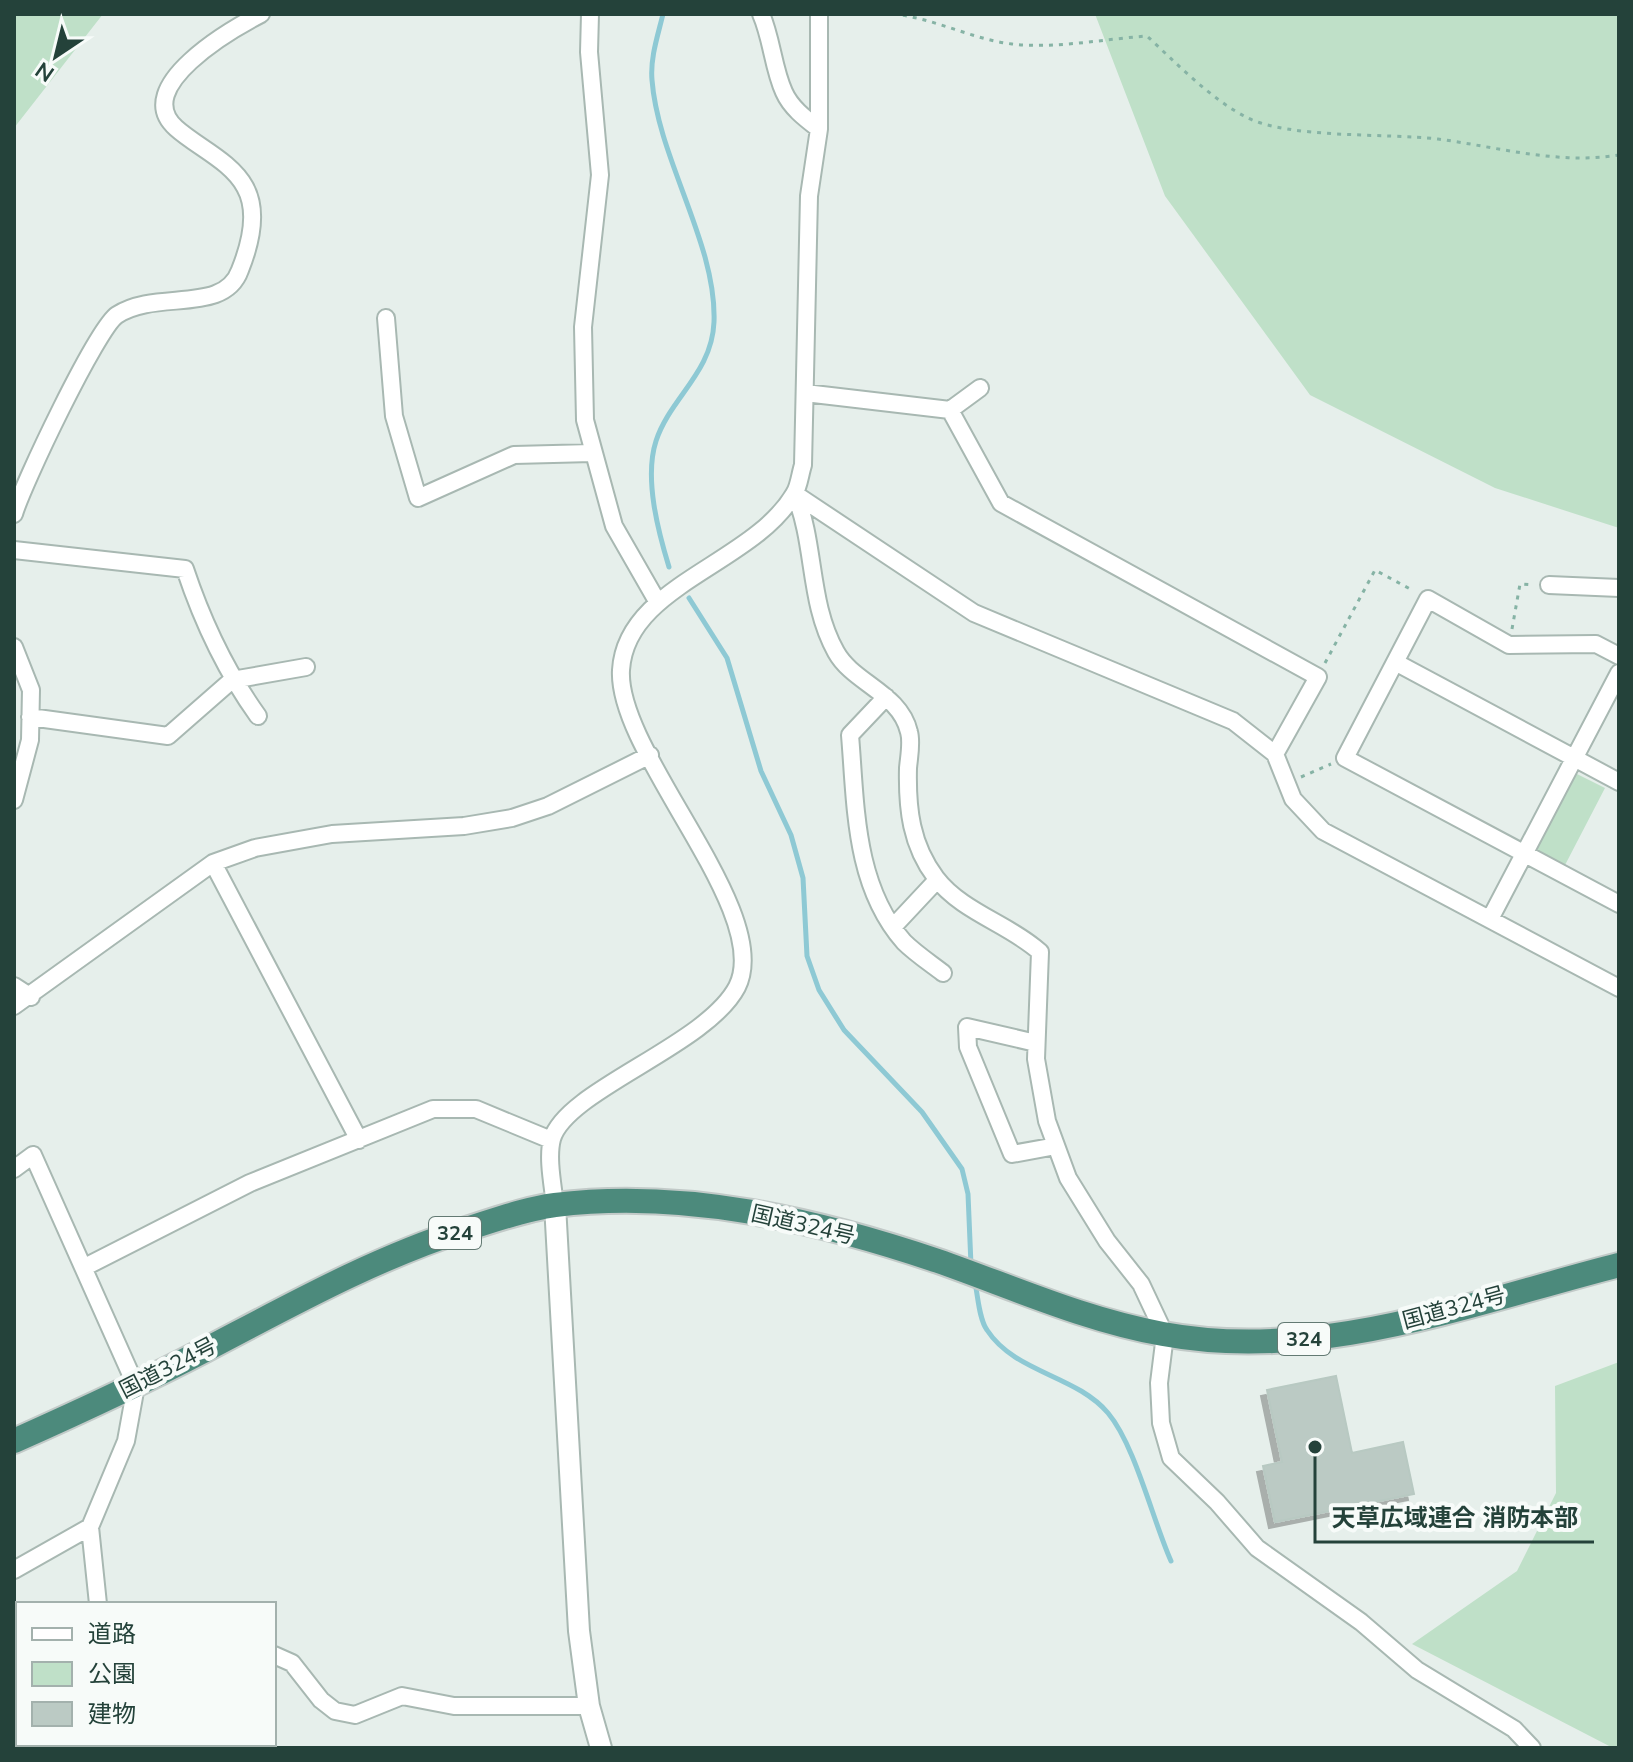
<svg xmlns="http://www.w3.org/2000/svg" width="1633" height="1762" font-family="'Nunito Sans','Noto Sans JP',sans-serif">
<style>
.green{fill:#bfe0c8}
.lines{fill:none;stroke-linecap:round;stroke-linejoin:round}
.stream{stroke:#8ec9d4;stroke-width:5}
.building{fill:#bbcac4;stroke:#b8c9c2;stroke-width:2;filter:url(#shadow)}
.minor-casing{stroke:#a8b8b2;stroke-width:20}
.tertiary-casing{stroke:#a8b8b2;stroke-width:24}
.trunk-casing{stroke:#c2cac8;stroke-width:28}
.path{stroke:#86b3a5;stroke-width:3;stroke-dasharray:4 6;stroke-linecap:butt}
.minor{stroke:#fff;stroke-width:16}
.tertiary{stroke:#fff;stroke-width:20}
.trunk{stroke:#4c8a7c;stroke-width:24}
.labels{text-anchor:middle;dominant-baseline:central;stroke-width:8;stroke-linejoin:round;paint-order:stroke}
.shield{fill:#f7fbf9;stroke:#637a73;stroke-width:2}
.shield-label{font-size:20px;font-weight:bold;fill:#24423a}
.street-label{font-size:22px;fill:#24423a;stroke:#f7fbf9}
.leader{fill:none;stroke:#24423a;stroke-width:3}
.callout-dot{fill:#24423a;stroke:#f7fbf9;stroke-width:3}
.callout-label{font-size:24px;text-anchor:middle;font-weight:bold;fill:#24423a;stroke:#f7fbf9;stroke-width:8;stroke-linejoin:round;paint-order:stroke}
</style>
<defs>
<filter id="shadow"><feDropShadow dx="-6" dy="6" stdDeviation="0" flood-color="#0004"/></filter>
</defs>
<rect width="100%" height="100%" fill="#e6efeb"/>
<!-- green -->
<path class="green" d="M 14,14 L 103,14 L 14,128 Z
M 1095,14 L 1619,14 L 1619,528 L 1495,488 L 1310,395 L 1165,196 Z
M 1575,773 L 1605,788 L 1564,867 L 1534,851 Z
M 1619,1362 L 1619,1748 L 1613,1748 L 1412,1644 L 1517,1571 L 1556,1493 L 1555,1386 Z"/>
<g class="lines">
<!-- stream -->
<path class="stream" d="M 663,14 C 658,35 650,58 652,80 C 658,159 717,244 714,322 C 712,373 670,398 656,441 C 644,478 658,531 669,567
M 689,598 L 727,658 L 761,771 L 791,835 L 803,878 L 807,956 L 819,990 L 844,1030 L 922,1112 L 962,1169 L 968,1194 L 971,1265
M 975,1283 C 978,1296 979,1319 987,1330 C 1015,1373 1076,1375 1108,1413 C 1135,1445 1153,1521 1171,1561"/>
</g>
<!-- building -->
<path class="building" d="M 1336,1376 L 1352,1453 L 1403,1442 L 1414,1494 L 1275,1522 L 1263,1466 L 1282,1462 L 1267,1390 Z"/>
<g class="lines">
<!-- minor casing -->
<g class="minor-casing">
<path id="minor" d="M 590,14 L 589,52 L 600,175 L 583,327 L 585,420 L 614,526 L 657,601
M 761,14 C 772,39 773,68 784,92 C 791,108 806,119 819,129
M 386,318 L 394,416 L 418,498 L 514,455 L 592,453
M 805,393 L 950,410 L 980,388
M 950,410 L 1001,503 L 1318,677 L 1275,754
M 795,494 C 816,545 808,602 836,652 C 853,683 900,693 909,732 C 912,742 909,757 908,768 C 907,809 911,845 936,878 C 962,912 1009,924 1040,952 L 1036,1059 L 1047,1121 L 1068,1178 L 1107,1241 L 1141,1284 L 1165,1335 L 1159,1383 L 1161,1423 L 1171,1458 L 1217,1502 L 1257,1548 L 1361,1622 L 1417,1670 L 1514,1729 L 1532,1748
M 795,494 L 974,613 L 1233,721 L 1275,754 L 1293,799 L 1323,831 L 1619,988
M 14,514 C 22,486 97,328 117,315 C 157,289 224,315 240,270 C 250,245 259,212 245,187 C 231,161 197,147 176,128 C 130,87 232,29 261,14
M 14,550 L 185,569 C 203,623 225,670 258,716
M 1549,585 L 1619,588
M 14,647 L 31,690 L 30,740 L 14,800
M 1619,656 L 1596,644 L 1509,645 L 1428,599 L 1345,758 L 1619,904
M 1395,662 L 1619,782
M 886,697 L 850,735 C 856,806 854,885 904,942 C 915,953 930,963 943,973
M 30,717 L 168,736 L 232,680 L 306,667
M 213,863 L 359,1140
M 1490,919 L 1619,673
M 893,927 L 937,880
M 14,986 L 31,997
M 14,1006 L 213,863 L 255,848 L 332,834 L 464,826 L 512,818 L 548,806 L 650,755
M 1036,1043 L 967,1027 L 968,1047 L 1012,1154 L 1056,1146
M 14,1169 L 33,1155 L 136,1386 L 126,1441 L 90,1527 L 98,1604
M 555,1205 C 553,1186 547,1158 552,1139 C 566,1090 706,1046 737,987 C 775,912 616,753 621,670 C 626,585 752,565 794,494 C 799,487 800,474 803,465 L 809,196 L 819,129 L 819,14
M 85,1267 L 250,1183 L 433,1109 L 476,1109 L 551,1140
M 14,1570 L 90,1527
M 274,1655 L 292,1663 L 321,1700 L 335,1711 L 355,1715 L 402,1696 L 454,1706 L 589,1706
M 63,1748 L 66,1744"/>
</g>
<!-- tertiary casing -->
<g class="tertiary-casing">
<path id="tertiary" d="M 555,1205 L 579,1631 L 589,1706 L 601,1748"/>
</g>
<!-- trunk casing -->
<g class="trunk-casing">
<path id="trunk" d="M 14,1441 C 79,1412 142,1383 205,1350 C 291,1305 373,1259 466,1229 C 495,1220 525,1209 555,1205 C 684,1189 817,1220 938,1261 C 1012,1287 1085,1320 1163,1334 C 1319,1363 1470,1303 1619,1265"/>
</g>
<!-- path -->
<path class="path" d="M 893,14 C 934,18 971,39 1012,44 C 1055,49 1104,39 1147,36 C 1175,62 1212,100 1246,117 C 1288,139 1387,133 1438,139 C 1498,147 1558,165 1619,155
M 1512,629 L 1520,584 L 1534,585
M 1325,663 L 1375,570 L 1412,590
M 1301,777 L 1331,764"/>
<!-- minor -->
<use href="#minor" class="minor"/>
<!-- tertiary -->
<use href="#tertiary" class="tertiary"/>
<!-- trunk -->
<use href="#trunk" class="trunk"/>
</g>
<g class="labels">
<!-- shield labels -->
<g class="shield">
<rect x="429" y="1217" width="52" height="32" rx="6"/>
<rect x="1278" y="1323" width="52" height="32" rx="6"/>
</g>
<g class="shield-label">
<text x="455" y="1233">324</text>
<text x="1304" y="1339">324</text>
</g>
<!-- street labels -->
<g class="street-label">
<text transform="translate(803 1225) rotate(13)">国道324号</text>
<text transform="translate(1454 1308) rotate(-15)">国道324号</text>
<text transform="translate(168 1368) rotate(-27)">国道324号</text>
</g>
</g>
<!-- callouts -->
<path class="leader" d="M1315 1447L1315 1542H1594"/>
<circle class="callout-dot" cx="1315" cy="1447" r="8"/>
<g class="callout-label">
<text x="1455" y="1526">天草広域連合 消防本部</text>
</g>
<!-- border -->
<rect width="1633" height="1762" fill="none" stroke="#24423a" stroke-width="32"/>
<!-- legend -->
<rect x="16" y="1602" width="260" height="144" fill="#f7fbf9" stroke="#a3b1ad" stroke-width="2"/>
<rect x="32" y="1628" width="40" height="12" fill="#ffffff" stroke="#a3b1ad" stroke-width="2"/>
<text x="88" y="1642" font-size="24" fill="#24423a">道路</text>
<rect x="32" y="1662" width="40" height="24" fill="#bfe0c8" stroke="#a3b1ad" stroke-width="2"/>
<text x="88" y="1682" font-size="24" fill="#24423a">公園</text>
<rect x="32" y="1702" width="40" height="24" fill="#bbcac4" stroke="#a3b1ad" stroke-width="2"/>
<text x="88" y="1722" font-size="24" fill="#24423a">建物</text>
<!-- north arrow -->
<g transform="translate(56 56) rotate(215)" stroke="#f7fbf9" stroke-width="6" paint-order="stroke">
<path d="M0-6L14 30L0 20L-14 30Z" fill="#24423a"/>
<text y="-12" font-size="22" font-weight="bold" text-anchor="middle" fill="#24423a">N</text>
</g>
</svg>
